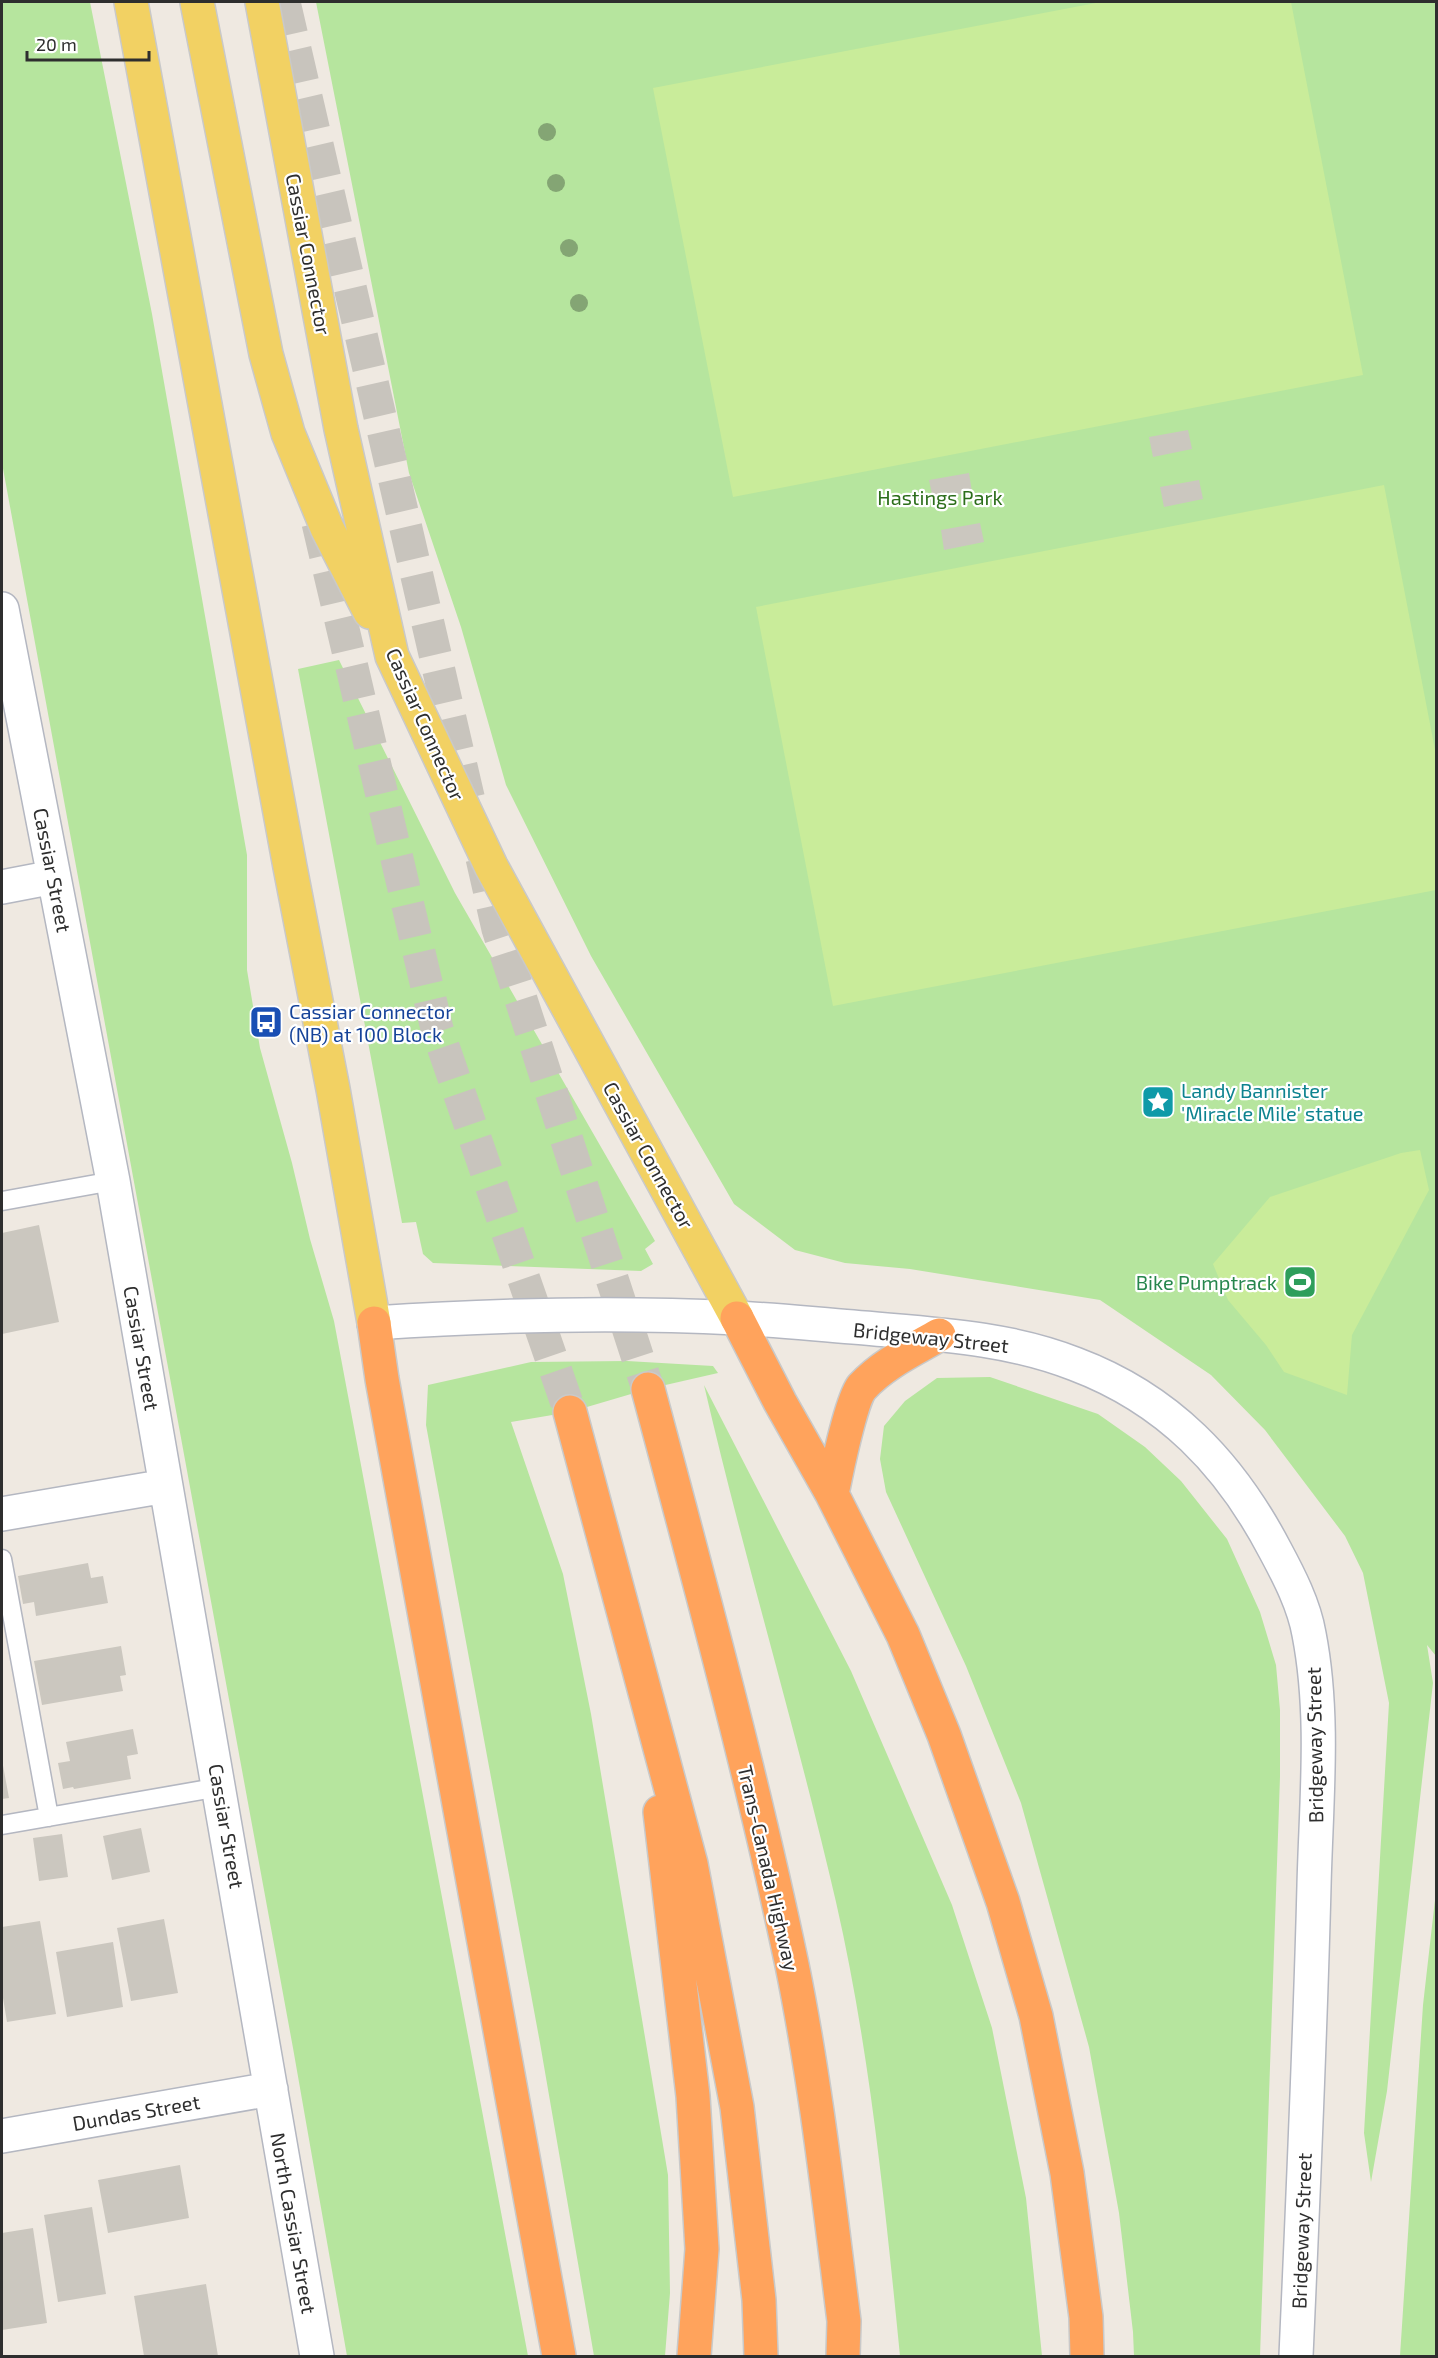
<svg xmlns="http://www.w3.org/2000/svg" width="1438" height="2358" font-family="'Exo 2',sans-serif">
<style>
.green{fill:#b6e59e}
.pitch{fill:#c9ec9a}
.building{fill:#cbc7bf}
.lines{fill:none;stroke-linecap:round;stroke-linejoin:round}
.highway-tunnel{stroke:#c8c4bd;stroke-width:33;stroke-dasharray:33 16;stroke-linecap:butt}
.lane-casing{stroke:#b4b7c1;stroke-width:21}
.street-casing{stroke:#b4b7c1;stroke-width:36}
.secondary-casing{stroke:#b4b7c1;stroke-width:36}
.primary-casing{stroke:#c9c9c9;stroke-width:36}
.highway-casing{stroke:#c9c9c9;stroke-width:36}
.lane{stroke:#fff;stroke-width:18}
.street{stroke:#fff;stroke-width:33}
.secondary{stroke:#fff;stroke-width:33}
.primary{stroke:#f2d163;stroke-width:33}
.highway{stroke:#ffa35c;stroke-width:33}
.tree{fill:#84a574}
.labels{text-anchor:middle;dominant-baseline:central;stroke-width:4.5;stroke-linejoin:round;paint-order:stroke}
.street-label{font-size:20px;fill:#2e2e2e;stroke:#fff}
.park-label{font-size:20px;fill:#2c6e1b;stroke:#fff}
.transit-label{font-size:20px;fill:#164399;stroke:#fff;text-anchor:start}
.culture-label{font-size:20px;fill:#0d838f;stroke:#fff;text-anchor:start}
.leisure-label{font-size:20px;fill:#27864d;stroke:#fff;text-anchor:end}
</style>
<rect width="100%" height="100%" fill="#efe9e1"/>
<!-- green -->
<path class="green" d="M 2,2 L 90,2 L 152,314 L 247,855 L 247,970 L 260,1048 L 292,1163 L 310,1239 L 334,1321 L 528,2356 L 347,2356 L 293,2048 L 2,463 Z
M 316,2 L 1436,2 L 1436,1656 L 1427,1645 L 1433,1683 L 1387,2091 L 1371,2182 L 1364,2133 L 1389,1703 L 1363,1573 L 1345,1536 L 1265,1430 L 1211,1375 L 1100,1300 L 910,1269 L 845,1263 L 795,1250 L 734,1204 L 591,956 L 506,785 L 461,627 L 409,473 Z
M 339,660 L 455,893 L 655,1241 L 645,1249 L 653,1264 L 641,1271 L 433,1263 L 423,1254 L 416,1222 L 402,1223 L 298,669 Z
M 627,1361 L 713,1366 L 718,1373 L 648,1389 L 570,1412 L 511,1422 L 563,1574 L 591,1714 L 668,2175 L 670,2293 L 665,2356 L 594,2356 L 540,2043 L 426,1425 L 428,1385 L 531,1362 Z
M 990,1377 L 1098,1414 L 1145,1447 L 1181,1481 L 1227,1539 L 1260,1612 L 1276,1665 L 1280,1710 L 1280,1777 L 1260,2356 L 1134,2356 L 1133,2332 L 1119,2213 L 1089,2047 L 1021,1803 L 966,1666 L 886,1492 L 880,1459 L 884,1426 L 905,1401 L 937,1378 Z
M 704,1385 L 851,1671 L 952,1905 L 992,2028 L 1026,2198 L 1042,2356 L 900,2356 C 885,2205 870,2051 836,1902 C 796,1729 744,1558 704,1385 Z
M 1436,1891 L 1436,2356 L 1400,2356 L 1423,2005 Z"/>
<!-- pitch -->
<path class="pitch" d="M 1101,2 L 1291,2 L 1363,375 L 733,497 L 653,88 Z
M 1384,485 L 1436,755 L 1436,890 L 833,1006 L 756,607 Z
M 1420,1150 L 1429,1190 L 1352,1335 L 1347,1395 L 1284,1372 L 1266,1345 L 1228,1300 L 1213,1264 L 1270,1197 L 1401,1153 Z"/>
<!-- building -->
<path class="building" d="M 1188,430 L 1192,449 L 1153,457 L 1149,437 Z
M 969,473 L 972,492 L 933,499 L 929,480 Z
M 1199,480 L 1203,499 L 1164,507 L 1160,487 Z
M 980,523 L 984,542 L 944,550 L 941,530 Z
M 39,1225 L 59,1322 L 2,1334 L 2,1233 Z
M 88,1563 L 91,1578 L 103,1576 L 108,1603 L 36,1616 L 34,1602 L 23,1604 L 18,1576 Z
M 121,1646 L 126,1675 L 120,1676 L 123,1691 L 42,1705 L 34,1661 Z
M 133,1729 L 138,1754 L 127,1756 L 131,1779 L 74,1789 L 73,1787 L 63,1789 L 58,1763 L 70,1761 L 66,1742 Z
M 2,1760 L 9,1798 L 2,1799 Z
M 141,1828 L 150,1872 L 112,1880 L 103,1836 Z
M 62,1834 L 68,1877 L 39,1881 L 33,1838 Z
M 164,1919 L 178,1993 L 131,2001 L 117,1928 Z
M 40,1921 L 56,2014 L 7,2022 L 2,1992 L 2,1927 Z
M 113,1942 L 123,2007 L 67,2017 L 56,1952 Z
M 180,2165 L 189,2218 L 108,2233 L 98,2180 Z
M 92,2207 L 106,2294 L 58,2302 L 44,2215 Z
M 33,2228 L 47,2323 L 2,2330 L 2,2233 Z
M 206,2284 L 218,2356 L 144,2356 L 134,2296 Z"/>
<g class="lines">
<!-- highway-tunnel -->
<path class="highway-tunnel" d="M 284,2 L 470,805
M 318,523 L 437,1029 L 570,1412
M 482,858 L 498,929 L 648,1389"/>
<!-- lane casing -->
<g class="lane-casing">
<path id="lane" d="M 2,1201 L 113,1181
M 2,1559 L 49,1817
M 2,1825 L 220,1787"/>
</g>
<!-- street casing -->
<g class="street-casing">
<path id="street" d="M 2,609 L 113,1181 L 317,2356
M 2,887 L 54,877
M 2,1514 L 166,1486
M 2,2136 L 271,2089"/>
</g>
<!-- secondary casing -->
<g class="secondary-casing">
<path id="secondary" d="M 374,1323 C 493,1315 617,1312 736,1318 C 775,1320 814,1324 853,1327 C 928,1334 1004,1336 1075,1364 C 1168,1399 1230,1464 1275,1550 C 1289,1576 1304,1605 1309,1634 C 1325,1716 1316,1803 1314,1886 C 1310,2043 1303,2200 1296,2356"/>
</g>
<!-- primary casing -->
<g class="primary-casing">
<path id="primary" d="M 131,2 L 290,867 L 333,1089 L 374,1323
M 197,2 L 266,354 L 288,433 L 327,528 L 370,612
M 262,2 L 341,429 L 392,656 L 491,866 L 737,1318"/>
</g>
<!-- highway casing -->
<g class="highway-casing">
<path id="highway" d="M 737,1318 L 780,1402 L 832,1494 L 903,1635 L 944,1735 L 1003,1902 L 1036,2016 L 1067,2173 L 1086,2317 L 1087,2356
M 374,1323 L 382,1379 L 559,2356
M 648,1389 C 699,1580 751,1771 792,1965 C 816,2083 829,2202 844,2321 L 843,2356
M 570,1412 L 691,1864 L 737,2107 L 759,2300 L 761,2356
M 832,1494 C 836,1474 851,1399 862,1387 C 883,1364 913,1350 939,1335
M 660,1812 L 693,2096 L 702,2249 L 694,2356"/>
</g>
<!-- lane -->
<use href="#lane" class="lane"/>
<!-- street -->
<use href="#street" class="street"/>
<!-- secondary -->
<use href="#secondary" class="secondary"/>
<!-- primary -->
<use href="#primary" class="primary"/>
<!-- highway -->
<use href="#highway" class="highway"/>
</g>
<!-- trees -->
<g class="tree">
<circle cx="547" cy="132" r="9"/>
<circle cx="556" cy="183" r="9"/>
<circle cx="569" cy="248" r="9"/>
<circle cx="579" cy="303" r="9"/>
</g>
<!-- icons -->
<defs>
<g id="bus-square" transform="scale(1.725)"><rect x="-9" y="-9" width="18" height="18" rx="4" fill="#1a4fb4" stroke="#fff"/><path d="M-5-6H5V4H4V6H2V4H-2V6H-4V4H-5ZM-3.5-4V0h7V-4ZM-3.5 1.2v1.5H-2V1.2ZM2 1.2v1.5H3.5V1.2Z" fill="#fff"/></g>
<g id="sight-square" transform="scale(1.725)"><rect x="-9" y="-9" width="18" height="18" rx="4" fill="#0f9aa8" stroke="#fff"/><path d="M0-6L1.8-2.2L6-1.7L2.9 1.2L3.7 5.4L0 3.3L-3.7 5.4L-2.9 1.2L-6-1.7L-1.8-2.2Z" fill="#fff"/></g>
<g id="stadium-square" transform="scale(1.725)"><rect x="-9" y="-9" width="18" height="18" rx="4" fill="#2e9e5b" stroke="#fff"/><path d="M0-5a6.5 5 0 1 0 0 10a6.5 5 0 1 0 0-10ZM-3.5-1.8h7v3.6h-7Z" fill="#fff"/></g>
</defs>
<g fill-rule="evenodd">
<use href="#bus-square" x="266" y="1022"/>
<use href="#sight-square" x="1158" y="1102"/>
<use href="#stadium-square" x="1300" y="1282"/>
</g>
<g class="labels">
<!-- street labels -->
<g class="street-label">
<text transform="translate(309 254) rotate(79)">Cassiar Connector</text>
<text transform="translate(426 724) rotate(66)">Cassiar Connector</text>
<text transform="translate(53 870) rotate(79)">Cassiar Street</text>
<text transform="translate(649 1155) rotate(61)">Cassiar Connector</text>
<text transform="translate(931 1337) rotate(6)">Bridgeway Street</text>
<text transform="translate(142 1348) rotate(80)">Cassiar Street</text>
<text transform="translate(1314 1745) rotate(-91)">Bridgeway Street</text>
<text transform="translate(227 1826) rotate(80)">Cassiar Street</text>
<text transform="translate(769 1868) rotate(77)">Trans-Canada Highway</text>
<text transform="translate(136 2112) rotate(-10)">Dundas Street</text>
<text transform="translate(294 2223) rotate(80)">North Cassiar Street</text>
<text transform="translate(1301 2231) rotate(-88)">Bridgeway Street</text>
</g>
<!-- park labels -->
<g class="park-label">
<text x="940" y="497">Hastings Park</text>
</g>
<!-- transit labels -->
<g class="transit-label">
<text x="289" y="1011">Cassiar Connector<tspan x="289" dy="23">(NB) at 100 Block</tspan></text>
</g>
<!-- culture labels -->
<g class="culture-label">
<text x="1181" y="1090">Landy Bannister<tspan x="1181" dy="23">'Miracle Mile' statue</tspan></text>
</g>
<!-- leisure labels -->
<g class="leisure-label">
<text x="1277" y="1282">Bike Pumptrack</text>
</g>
</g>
<!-- border -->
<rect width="1438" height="2358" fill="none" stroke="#2e2e2e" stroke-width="6"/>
<!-- scale -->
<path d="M27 51v9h122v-9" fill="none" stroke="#2e2e2e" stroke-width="3"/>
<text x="36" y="51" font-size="18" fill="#2e2e2e" stroke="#ffffff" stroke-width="4.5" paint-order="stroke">20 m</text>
</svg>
